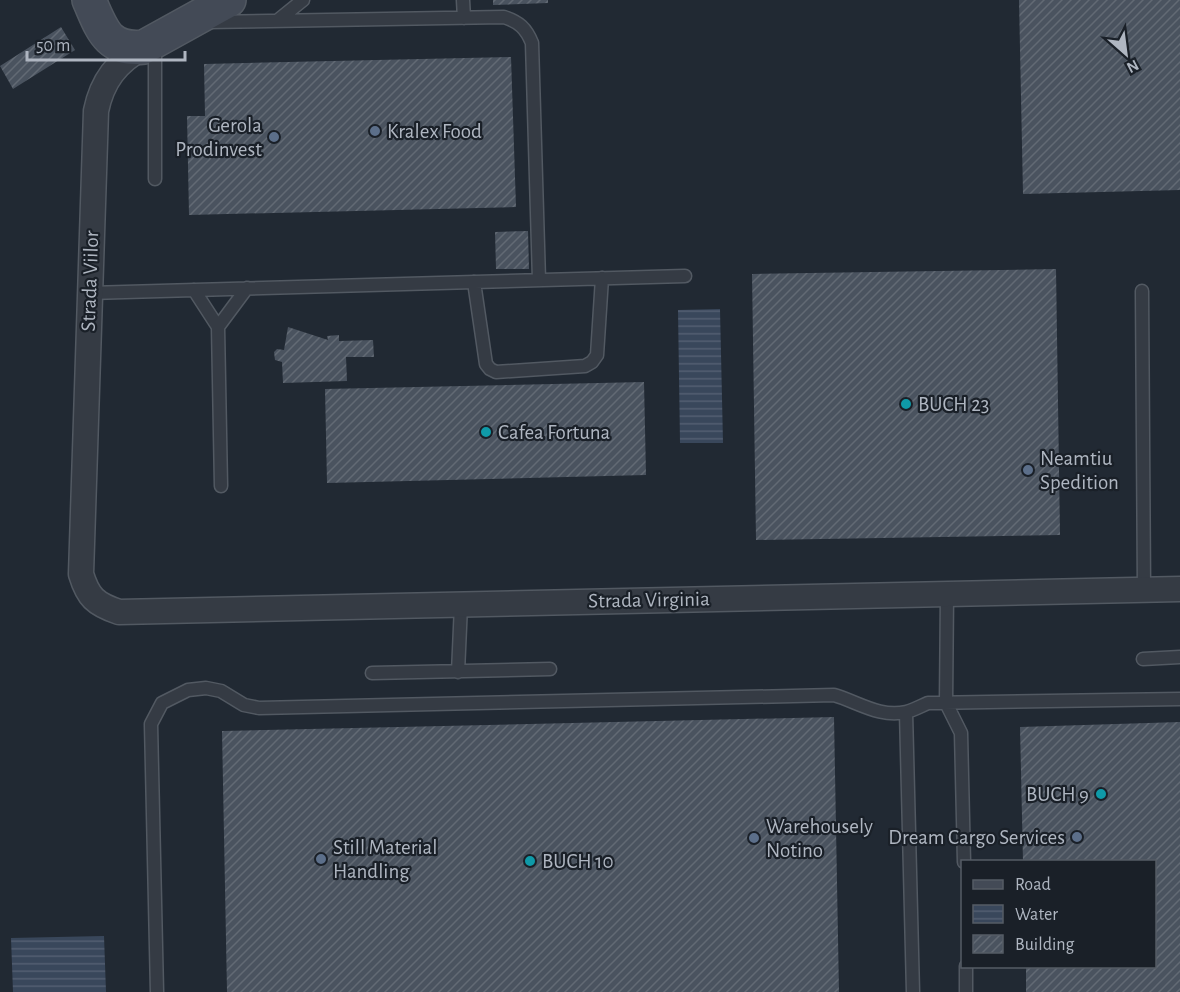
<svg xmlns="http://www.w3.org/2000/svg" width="1180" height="992" font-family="'Alegreya Sans',sans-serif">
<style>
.water{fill:url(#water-rules)}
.building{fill:url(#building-hatch)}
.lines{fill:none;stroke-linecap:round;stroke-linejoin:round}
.lane-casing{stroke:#525962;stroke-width:15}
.street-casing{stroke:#525962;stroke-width:27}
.secondary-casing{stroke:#525962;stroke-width:36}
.lane{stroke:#353b44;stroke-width:12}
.street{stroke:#353b44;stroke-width:24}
.secondary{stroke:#434a56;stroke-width:33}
.service-dot{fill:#5c6f8a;stroke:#1a2028;stroke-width:2}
.culture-dot{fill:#0f9aa8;stroke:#1a2028;stroke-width:2}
.labels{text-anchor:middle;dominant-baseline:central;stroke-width:4.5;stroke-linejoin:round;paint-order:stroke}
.poi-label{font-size:21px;fill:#afb6c1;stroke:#1a2028;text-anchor:start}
.street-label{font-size:21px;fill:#afb6c1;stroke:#1a2028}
</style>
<defs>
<pattern id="water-rules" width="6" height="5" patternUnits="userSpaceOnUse" patternTransform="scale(1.5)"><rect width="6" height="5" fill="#39475b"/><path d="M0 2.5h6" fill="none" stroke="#535f71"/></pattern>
<pattern id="building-hatch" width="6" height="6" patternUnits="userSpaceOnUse" patternTransform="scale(1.5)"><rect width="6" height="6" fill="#4a535f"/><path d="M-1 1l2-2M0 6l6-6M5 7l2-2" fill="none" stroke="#626a74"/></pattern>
</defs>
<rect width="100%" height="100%" fill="#212933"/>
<!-- water -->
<path class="water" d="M 720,309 L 723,443 L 680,443 L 678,310 Z
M 104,936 L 106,992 L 13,992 L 11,938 Z"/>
<!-- building -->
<path class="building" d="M 493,0 L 548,0 L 548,3 L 493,5 Z
M 1019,0 L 1180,0 L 1180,190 L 1023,194 Z
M 61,27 L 75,50 L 13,89 L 0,66 Z
M 511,57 L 516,207 L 189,215 L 187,116 L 205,116 L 204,64 Z
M 528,231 L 529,269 L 496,269 L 495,232 Z
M 1056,269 L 1060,535 L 756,540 L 752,274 Z
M 288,327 L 328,340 L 327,336 L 339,335 L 339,341 L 373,340 L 374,357 L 346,357 L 347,381 L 283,383 L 282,362 L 275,360 L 274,352 L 277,349 L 284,350 Z
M 644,382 L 646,475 L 327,483 L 325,389 Z
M 834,717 L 839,992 L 227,992 L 222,731 Z
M 1180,722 L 1180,992 L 1026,992 L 1026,966 L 1154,966 L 1154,862 L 1023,862 L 1020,727 Z"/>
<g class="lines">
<!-- lane casing -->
<g class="lane-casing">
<path id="lane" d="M 463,0 L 464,18
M 277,21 L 303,0
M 207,22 L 504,17 C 519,22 526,28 532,43 L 539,280
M 155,45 L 155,179
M 474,282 L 486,364 L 490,369 L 496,372 L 585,366 L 592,362 L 597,355 L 602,278
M 194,290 L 218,327 L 221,486
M 1142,291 L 1144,590
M 90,293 L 685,276
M 218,327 L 247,288
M 947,594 L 946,703 L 961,733 L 964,862
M 1143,659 L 1180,657
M 458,672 L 461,605
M 372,673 L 550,669
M 906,712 L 913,992
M 966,966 L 966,992
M 157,992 L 151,724 L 162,703 L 188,690 L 206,688 L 221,691 L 244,705 L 259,708 L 834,695 C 858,702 880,718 906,712 C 914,710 921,706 928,703 L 1180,699"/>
</g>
<!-- street casing -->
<g class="street-casing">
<path id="street" d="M 144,47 C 117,61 102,81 96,111 L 81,574 C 88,597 95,604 119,612 L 1180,589"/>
</g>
<!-- secondary casing -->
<g class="secondary-casing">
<path id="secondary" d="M 89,0 C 102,29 107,51 144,47 L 229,0"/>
</g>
<!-- lane -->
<use href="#lane" class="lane"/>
<!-- street -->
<use href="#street" class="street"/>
<!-- secondary -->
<use href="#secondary" class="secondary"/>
</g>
<!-- markers -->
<g class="service-dot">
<circle cx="375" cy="131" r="6"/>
<circle cx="274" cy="137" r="6"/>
<circle cx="1028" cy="470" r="6"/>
<circle cx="1077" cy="837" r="6"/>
<circle cx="754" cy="838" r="6"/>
<circle cx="321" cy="859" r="6"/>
</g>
<g class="culture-dot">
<circle cx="906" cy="404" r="6"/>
<circle cx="486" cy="432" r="6"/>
<circle cx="1101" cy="794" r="6"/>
<circle cx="530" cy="861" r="6"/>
</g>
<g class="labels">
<!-- poi labels -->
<g class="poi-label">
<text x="262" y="125" text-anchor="end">Gerola<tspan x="262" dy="24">Prodinvest</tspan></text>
<text x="387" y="131">Kralex Food</text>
<text x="918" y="404">BUCH 23</text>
<text x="498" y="432">Cafea Fortuna</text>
<text x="1040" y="458">Neamtiu<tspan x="1040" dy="24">Spedition</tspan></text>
<text x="1089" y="794" text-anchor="end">BUCH 9</text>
<text x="766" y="826">Warehousely<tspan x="766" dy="24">Notino</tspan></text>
<text x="1065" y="837" text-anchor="end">Dream Cargo Services</text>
<text x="333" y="847">Still Material<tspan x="333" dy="24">Handling</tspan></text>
<text x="542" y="861">BUCH 10</text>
</g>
<!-- street labels -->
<g class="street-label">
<text transform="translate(90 281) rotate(-88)">Strada Viilor</text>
<text transform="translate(649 600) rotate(-1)">Strada Virginia</text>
</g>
</g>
<!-- legend -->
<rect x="961" y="860" width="195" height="108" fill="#1a2028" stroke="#565c65" stroke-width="1.5"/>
<rect x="973" y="880" width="30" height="9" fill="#434a56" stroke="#565c65" stroke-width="1.5"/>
<text x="1015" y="890" font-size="18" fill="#afb6c1">Road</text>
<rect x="973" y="905" width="30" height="18" fill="url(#water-rules)" stroke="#565c65" stroke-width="1.5"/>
<text x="1015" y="920" font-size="18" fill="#afb6c1">Water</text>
<rect x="973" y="935" width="30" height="18" fill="url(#building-hatch)" stroke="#565c65" stroke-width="1.5"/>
<text x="1015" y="950" font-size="18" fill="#afb6c1">Building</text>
<!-- north arrow -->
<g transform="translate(1126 54) rotate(152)" stroke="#1a2028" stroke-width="4.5" paint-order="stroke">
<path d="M0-4.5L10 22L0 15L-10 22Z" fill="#afb6c1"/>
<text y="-9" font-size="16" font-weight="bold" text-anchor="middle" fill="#afb6c1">N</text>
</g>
<!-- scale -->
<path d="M27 51v9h158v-9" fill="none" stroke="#afb6c1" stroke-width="3"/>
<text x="36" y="51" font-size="18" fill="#afb6c1" stroke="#1a2028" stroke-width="4.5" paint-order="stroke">50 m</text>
</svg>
